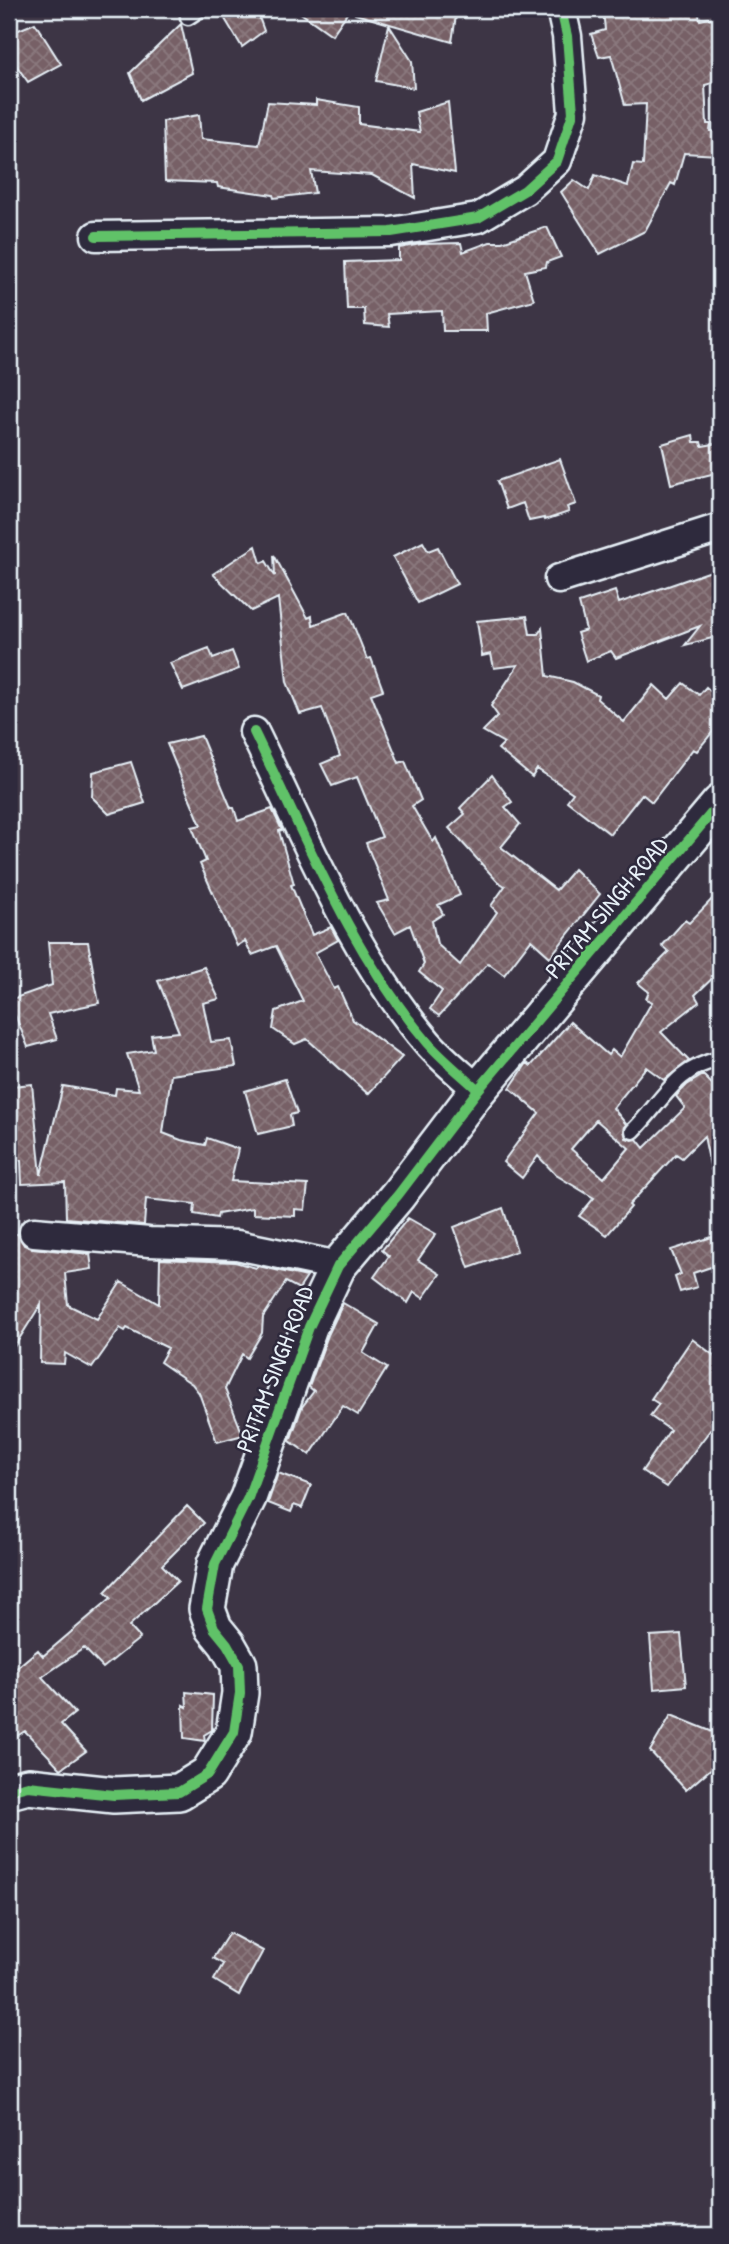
<svg xmlns="http://www.w3.org/2000/svg" width="729" height="2244" font-family="'Patrick Hand',sans-serif">
<style>
.building{fill:url(#building-cross-hatch);stroke:#e8f1f8;stroke-width:2;fill-rule:evenodd}
.lines{fill:none;stroke-linecap:round;stroke-linejoin:round}
.service-casing{stroke:#e8f1f8;stroke-width:19}
.minor-casing{stroke:#e8f1f8;stroke-width:33}
.tertiary-casing{stroke:#e8f1f8;stroke-width:40}
.service{stroke:#2f2a3d;stroke-width:14}
.minor{stroke:#2f2a3d;stroke-width:28}
.tertiary{stroke:#2f2a3d;stroke-width:35}
.cycleway-casing{stroke:#2f2a3d;stroke-width:15}
.cycleway{stroke:#61c268;stroke-width:10}
.labels{text-anchor:middle;dominant-baseline:central;stroke-width:5;stroke-linejoin:round;paint-order:stroke}
.street-label{font-size:24px;fill:#e8f1f8;stroke:#2f2a3d}
</style>
<defs>
<pattern id="building-cross-hatch" width="8" height="8" patternUnits="userSpaceOnUse" patternTransform="scale(1.75)"><rect width="8" height="8" fill="#776166"/><path d="M0 0l8 8M0 8l8-8" fill="none" stroke="#8a787d"/></pattern>
</defs>
<rect width="100%" height="100%" fill="#3d3545"/>
<filter id="ink" filterUnits="userSpaceOnUse"><feTurbulence type="fractalNoise" baseFrequency=".0143" numOctaves="2"/><feDisplacementMap in="SourceGraphic" scale="14" xChannelSelector="R" yChannelSelector="G"/><feConvolveMatrix kernelMatrix="1 2 1 2 8 2 1 2 1" color-interpolation-filters="sRGB"/></filter>
<g filter="url(#ink)">
<!-- building -->
<path class="building" d="M 246,9 L 256,9 L 264,31 L 242,47 L 225,19 Z
M 295,9 L 350,9 L 332,35 Z
M 356,9 L 457,9 L 452,42 L 355,14 Z
M 603,9 L 698,9 L 700,20 L 720,16 L 720,81 L 705,85 L 707,124 L 711,124 L 710,131 L 719,131 L 718,155 L 684,153 L 675,185 L 671,183 L 645,231 L 600,254 L 561,192 L 574,180 L 589,190 L 595,175 L 628,186 L 633,164 L 643,165 L 646,104 L 625,105 L 611,55 L 599,57 L 591,34 L 605,30 Z
M 35,23 L 61,64 L 28,82 L 9,55 L 9,34 Z
M 181,24 L 192,73 L 141,100 L 130,73 Z
M 389,25 L 412,61 L 414,88 L 376,81 Z
M 316,100 L 359,107 L 359,124 L 420,132 L 416,112 L 448,102 L 455,173 L 413,164 L 415,198 L 372,175 L 311,171 L 315,193 L 274,198 L 273,195 L 218,187 L 217,183 L 165,181 L 163,121 L 199,115 L 201,139 L 259,145 L 268,102 L 316,105 Z
M 547,227 L 561,257 L 547,262 L 546,267 L 525,271 L 534,300 L 486,313 L 487,331 L 443,331 L 442,311 L 387,314 L 389,327 L 365,325 L 364,309 L 347,309 L 345,262 L 399,260 L 399,248 L 421,244 L 461,243 L 463,252 L 490,242 L 502,242 Z
M 693,435 L 694,442 L 701,442 L 702,446 L 720,443 L 720,472 L 671,484 L 662,444 Z
M 560,459 L 576,504 L 567,507 L 569,512 L 545,520 L 544,518 L 529,521 L 523,503 L 507,509 L 497,481 Z
M 423,542 L 428,551 L 438,547 L 457,584 L 418,603 L 393,557 Z
M 256,546 L 261,563 L 266,561 L 275,576 L 274,555 L 308,618 L 312,616 L 313,625 L 348,612 L 367,659 L 371,658 L 383,690 L 371,694 L 399,763 L 405,761 L 421,800 L 412,806 L 433,842 L 436,838 L 460,895 L 438,905 L 443,914 L 432,921 L 437,944 L 460,965 L 497,912 L 491,906 L 505,886 L 497,881 L 449,828 L 465,814 L 460,808 L 492,775 L 512,802 L 505,807 L 520,824 L 501,847 L 556,890 L 574,869 L 600,894 L 550,957 L 531,940 L 504,975 L 488,963 L 439,1016 L 430,1009 L 442,991 L 419,972 L 424,964 L 410,925 L 395,933 L 377,903 L 389,900 L 366,843 L 382,837 L 357,777 L 332,786 L 321,764 L 340,756 L 322,708 L 300,714 L 287,682 L 278,598 L 251,611 L 213,574 Z
M 720,568 L 720,636 L 685,645 L 700,626 L 616,658 L 611,651 L 586,661 L 577,633 L 586,630 L 579,603 L 615,591 L 619,603 Z
M 527,616 L 530,634 L 538,634 L 542,628 L 547,676 L 573,682 L 598,695 L 597,699 L 624,722 L 654,685 L 669,699 L 683,683 L 699,695 L 706,687 L 720,700 L 720,723 L 697,751 L 693,749 L 652,802 L 642,794 L 610,834 L 567,801 L 573,793 L 537,769 L 532,777 L 498,749 L 504,743 L 483,731 L 498,716 L 491,706 L 518,665 L 494,668 L 491,654 L 482,656 L 477,621 Z
M 209,648 L 213,658 L 232,651 L 239,669 L 183,690 L 170,663 Z
M 201,736 L 231,808 L 234,808 L 238,821 L 272,809 L 282,830 L 279,831 L 294,884 L 291,885 L 312,935 L 331,927 L 338,940 L 315,953 L 334,989 L 338,987 L 353,1020 L 402,1057 L 368,1094 L 307,1039 L 295,1044 L 273,1029 L 276,1011 L 303,1001 L 276,946 L 252,955 L 245,941 L 237,946 L 200,864 L 206,861 L 192,827 L 201,825 L 167,744 Z
M 131,762 L 145,803 L 109,814 L 92,797 L 93,772 Z
M 720,891 L 720,971 L 695,995 L 699,1002 L 661,1032 L 689,1061 L 664,1080 L 646,1067 L 613,1108 L 626,1124 L 624,1130 L 626,1138 L 632,1140 L 637,1139 L 644,1148 L 685,1108 L 676,1096 L 687,1085 L 703,1075 L 720,1092 L 720,1169 L 711,1170 L 704,1136 L 682,1158 L 676,1154 L 629,1205 L 631,1207 L 607,1235 L 579,1216 L 594,1198 L 556,1175 L 538,1156 L 522,1178 L 503,1162 L 539,1113 L 510,1088 L 527,1063 L 531,1066 L 570,1022 L 608,1055 L 612,1050 L 620,1057 L 652,1002 L 646,999 L 649,992 L 638,983 L 669,952 L 662,946 L 685,920 L 689,923 ZM 596,1120 L 629,1148 L 604,1178 L 571,1149 Z
M 48,942 L 88,942 L 99,1003 L 48,1014 L 57,1039 L 28,1047 L 9,1000 L 52,985 Z
M 204,967 L 219,999 L 203,1003 L 211,1042 L 231,1040 L 236,1066 L 171,1075 L 163,1133 L 181,1140 L 205,1145 L 207,1138 L 238,1149 L 231,1181 L 308,1185 L 305,1210 L 295,1209 L 295,1216 L 253,1214 L 253,1208 L 218,1214 L 217,1218 L 194,1214 L 195,1204 L 146,1199 L 144,1225 L 66,1218 L 65,1182 L 22,1184 L 21,1160 L 9,1161 L 9,1095 L 13,1094 L 12,1086 L 32,1084 L 41,1175 L 63,1086 L 115,1095 L 116,1088 L 139,1090 L 127,1054 L 154,1050 L 151,1035 L 179,1032 L 158,981 Z
M 285,1079 L 297,1113 L 290,1115 L 292,1126 L 258,1134 L 245,1091 Z
M 503,1208 L 517,1251 L 469,1268 L 454,1227 Z
M 408,1218 L 436,1234 L 418,1260 L 440,1274 L 423,1298 L 414,1292 L 408,1303 L 374,1277 L 389,1256 L 382,1250 Z
M 9,1234 L 18,1234 L 24,1245 L 32,1248 L 90,1254 L 92,1269 L 65,1273 L 68,1305 L 97,1319 L 121,1282 L 159,1304 L 160,1259 L 235,1262 L 256,1268 L 258,1266 L 307,1277 L 299,1289 L 286,1282 L 263,1317 L 262,1333 L 247,1358 L 242,1354 L 225,1389 L 243,1435 L 217,1442 L 199,1393 L 192,1384 L 160,1362 L 168,1348 L 127,1328 L 125,1331 L 120,1328 L 92,1368 L 65,1353 L 64,1364 L 40,1363 L 41,1304 L 9,1355 Z
M 712,1237 L 720,1264 L 693,1273 L 697,1287 L 680,1292 L 675,1277 L 681,1274 L 671,1250 Z
M 343,1303 L 379,1324 L 363,1353 L 387,1368 L 358,1415 L 343,1406 L 310,1455 L 290,1441 L 302,1407 L 314,1391 L 309,1387 L 328,1335 Z
M 692,1339 L 720,1360 L 720,1417 L 667,1487 L 642,1471 L 670,1430 L 650,1416 L 659,1404 L 651,1399 Z
M 278,1473 L 311,1485 L 302,1508 L 294,1505 L 291,1512 L 268,1503 Z
M 187,1506 L 204,1523 L 162,1565 L 178,1581 L 129,1626 L 140,1638 L 103,1668 L 84,1648 L 42,1677 L 75,1713 L 61,1724 L 86,1751 L 61,1769 L 25,1731 L 9,1741 L 9,1674 L 38,1650 L 43,1656 L 111,1598 L 105,1592 Z
M 681,1634 L 686,1686 L 654,1689 L 650,1636 Z
M 186,1692 L 213,1695 L 212,1730 L 204,1735 L 205,1741 L 184,1738 L 183,1705 L 187,1707 Z
M 671,1715 L 718,1734 L 715,1739 L 720,1745 L 720,1761 L 686,1790 L 650,1751 Z
M 229,1933 L 263,1951 L 239,1995 L 214,1980 L 223,1964 L 213,1958 Z"/>
<g class="lines">
<!-- service casing -->
<g class="service-casing">
<path id="service" d="M 188,17 L 200,9
M 633,1131 C 663,1101 675,1068 720,1059"/>
</g>
<!-- minor casing -->
<g class="minor-casing">
<path id="minor" d="M 96,236 L 391,232 L 478,218 L 525,190 L 557,161 L 573,113 L 567,36 L 561,9
M 559,579 L 720,528
M 254,732 C 306,838 351,953 428,1043 C 443,1060 462,1075 478,1090
M 34,1232 L 149,1242 L 237,1245 L 338,1266"/>
</g>
<!-- tertiary casing -->
<g class="tertiary-casing">
<path id="tertiary" d="M 9,1791 L 28,1786 L 114,1795 L 179,1792 L 208,1774 L 234,1732 L 240,1693 L 239,1665 L 227,1644 L 214,1628 L 207,1609 L 215,1564 L 248,1498 L 309,1327 L 338,1266 L 398,1195 L 478,1090 L 720,803"/>
</g>
<!-- service -->
<use href="#service" class="service"/>
<!-- minor -->
<use href="#minor" class="minor"/>
<!-- tertiary -->
<use href="#tertiary" class="tertiary"/>
<!-- cycleway casing -->
<g class="cycleway-casing">
<path id="cycleway" d="M 96,236 L 391,232 L 478,218 L 525,190 L 557,161 L 573,113 L 567,36 L 561,9
M 254,732 C 306,838 351,953 428,1043 C 443,1060 462,1075 478,1090
M 9,1791 L 28,1786 L 114,1795 L 179,1792 L 208,1774 L 234,1732 L 240,1693 L 239,1665 L 227,1644 L 214,1628 L 207,1609 L 215,1564 L 248,1498 L 309,1327 L 338,1266 L 398,1195 L 478,1090 L 720,803"/>
</g>
<!-- cycleway -->
<use href="#cycleway" class="cycleway"/>
</g>
</g>
<g class="labels">
<!-- street labels -->
<g class="street-label">
<text transform="translate(606 907) rotate(-50)">PRITAM SINGH ROAD</text>
<text transform="translate(274 1369) rotate(-69)">PRITAM SINGH ROAD</text>
</g>
</g>
<!-- margin -->
<rect width="729" height="2244" fill="none" stroke="#2f2a3d" stroke-width="35"/>
<rect x="18" y="18" width="694" height="2209" fill="none" stroke="#e8f1f8" stroke-width="2.5" filter="url(#ink)"/>
</svg>
